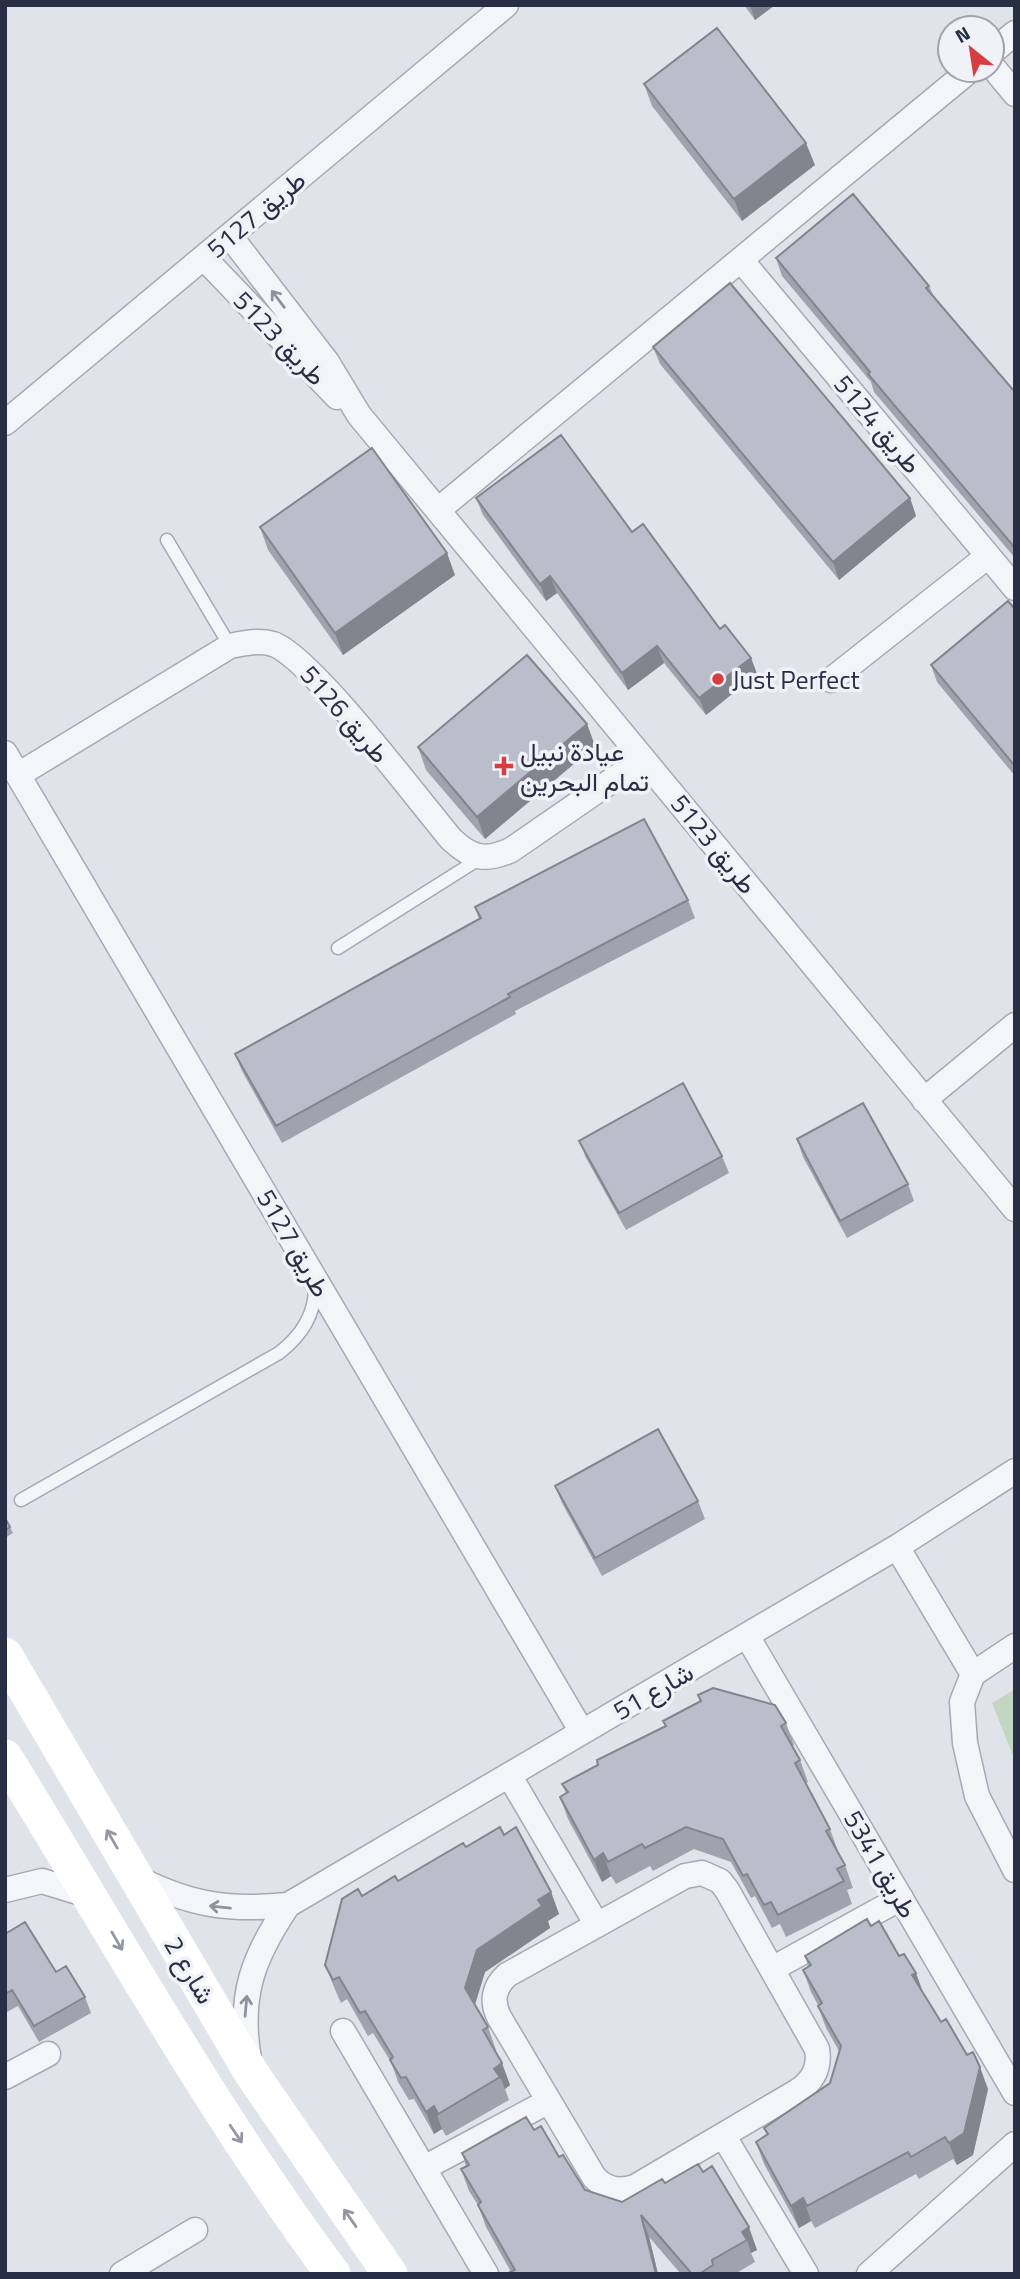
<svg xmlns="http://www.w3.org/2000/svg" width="1020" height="2279" font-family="'Titillium Web',Vazirmatn,sans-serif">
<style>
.green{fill:#c4d5c1}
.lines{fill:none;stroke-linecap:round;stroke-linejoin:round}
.lane-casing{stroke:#a5a9b5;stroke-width:15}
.street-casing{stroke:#a5a9b5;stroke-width:27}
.lane{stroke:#f4f5f8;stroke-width:12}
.street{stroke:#f4f5f8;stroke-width:24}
.secondary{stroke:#fff;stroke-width:35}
.wall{fill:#a0a3ae}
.shaded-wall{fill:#82858d}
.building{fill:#babeca;stroke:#82858d;stroke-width:2}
.oneway{stroke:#8e929e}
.oneway2{stroke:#9496a1}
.poi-dot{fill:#d73e42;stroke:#f0f2f7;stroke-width:2.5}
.labels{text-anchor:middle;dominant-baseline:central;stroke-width:7;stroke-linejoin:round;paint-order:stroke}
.street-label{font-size:26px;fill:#282e43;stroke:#f0f2f7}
.poi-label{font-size:26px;fill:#282e43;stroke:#f0f2f7;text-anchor:start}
</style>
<rect width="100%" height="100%" fill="#e0e3ea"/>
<!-- green -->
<path class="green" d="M 1015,1689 L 1015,1761 L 992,1703 Z"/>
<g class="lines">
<!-- lane casing -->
<g class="lane-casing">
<path id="lane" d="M 167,540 L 230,646
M 338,948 L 479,859
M 21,1500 L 279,1353 C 301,1336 316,1314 315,1285"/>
</g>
<!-- street casing -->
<g class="street-casing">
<path id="street" d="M 992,52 L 1015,33
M 992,66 L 1015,94
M 230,236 L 327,362 L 359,415 L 1015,1209
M 204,258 L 337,397
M 741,260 L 1015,588
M 5,423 L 506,5
M 438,510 L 970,70
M 831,680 L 988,556
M 5,753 L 582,1732
M 18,775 L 230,646 C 245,643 259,640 273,644 C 310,656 419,801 451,839 C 471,858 485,862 511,850 L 643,759
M 924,1100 L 1015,1025
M 897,1547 L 973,1674
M 747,1636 L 1015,2093
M 1015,1646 L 973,1674 L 962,1702 L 965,1743 L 977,1796 L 1015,1870
M 509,1775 L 597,1925
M 702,1873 L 720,1881 L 727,1890 L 817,2049 C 820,2067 814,2080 798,2091 L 635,2187 C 619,2192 606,2190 594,2177 L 499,2017 C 491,2001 494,1987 507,1975 L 685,1876 Z
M 137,1878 C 190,1905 229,1911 288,1905 L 897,1547 L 1015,1471
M 5,1890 L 42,1881 L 91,1896
M 772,1969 L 901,1898
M 343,2031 L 486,2274
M 249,2059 C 238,1996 253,1957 288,1905
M 5,2077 L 48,2054
M 723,2135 L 806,2274
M 424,2168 L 549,2101
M 122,2274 L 195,2230
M 869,2274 L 1015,2144"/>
</g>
<!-- lane -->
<use href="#lane" class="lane"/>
<!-- street -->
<use href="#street" class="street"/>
<!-- secondary -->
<path class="secondary" d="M 5,1655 L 252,2074 L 390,2274
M 5,1757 C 112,1930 211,2110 333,2274"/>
</g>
<!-- wall -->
<path class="wall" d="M 744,5 L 775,5 L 755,20 Z
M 644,84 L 815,165 L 742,221 L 652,106 Z
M 776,258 L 929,286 L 933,295 L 1015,392 L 1015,558 L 874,392 L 871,382 L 782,276 Z
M 653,347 L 910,498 L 916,516 L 839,580 L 660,364 Z
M 476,498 L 632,532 L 720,629 L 751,658 L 757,674 L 706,715 L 664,663 L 628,690 L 557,593 L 546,601 L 483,515 Z
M 260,527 L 455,575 L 343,655 L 268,550 Z
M 1015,609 L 1015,776 L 937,682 L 931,665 Z
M 587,724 L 595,746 L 485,839 L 426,770 L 418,747 Z
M 688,900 L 695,918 L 515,1011 L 516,1014 L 282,1143 L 242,1071 L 235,1054 L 479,919 L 475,907 Z
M 797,1139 L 908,1184 L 914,1201 L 847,1238 L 803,1157 Z
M 579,1141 L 722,1156 L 729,1173 L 626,1230 L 586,1158 Z
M 555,1486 L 698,1501 L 705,1519 L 602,1576 L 562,1503 Z
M 5,1518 L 13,1533 L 5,1538 Z
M 698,1695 L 786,1723 L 794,1745 L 792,1746 L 800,1760 L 808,1782 L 806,1783 L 830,1829 L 838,1851 L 837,1851 L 845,1865 L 853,1888 L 847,1890 L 852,1904 L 786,1937 L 780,1924 L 772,1928 L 755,1896 L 751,1898 L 731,1862 L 694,1849 L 653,1871 L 650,1866 L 616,1884 L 611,1876 L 602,1882 L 568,1819 L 560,1797 L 566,1793 L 562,1784 L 665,1727 L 663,1721 L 700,1701 Z
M 504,1835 L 551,1892 L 559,1914 L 548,1921 L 550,1928 L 485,1972 L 475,2005 L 488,2027 L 496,2050 L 495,2050 L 510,2085 L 505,2089 L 509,2100 L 446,2136 L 442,2129 L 434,2134 L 414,2099 L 409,2100 L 398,2082 L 391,2062 L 373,2033 L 368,2036 L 347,1999 L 341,2003 L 334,1987 L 325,1965 L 362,1896 L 398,1881 L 466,1847 Z
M 871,1926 L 899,1956 L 941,2022 L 988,2089 L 973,2155 L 957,2165 L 953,2159 L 919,2179 L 916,2174 L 815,2228 L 811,2221 L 799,2228 L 764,2164 L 756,2142 L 767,2135 L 764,2128 L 830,2083 L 839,2051 L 826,2028 L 818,2006 L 818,2005 L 811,1992 L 803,1970 L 808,1966 L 805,1956 Z
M 5,1934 L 56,1972 L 85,1997 L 91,2013 L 39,2042 L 18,2006 L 5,2013 Z
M 534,2130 L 559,2157 L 585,2190 L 622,2202 L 665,2183 L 703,2172 L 757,2250 L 751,2253 L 755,2262 L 735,2274 L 681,2274 L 649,2237 L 658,2274 L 511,2274 L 511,2272 L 486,2227 L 478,2205 L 469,2191 L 461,2169 L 466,2166 L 462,2153 Z"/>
<!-- shaded-wall -->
<path class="shaded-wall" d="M 750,5 L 775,5 L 755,20 Z
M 806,143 L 815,165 L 742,221 L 734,199 Z
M 910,498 L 916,516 L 839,580 L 833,562 Z
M 447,553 L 455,575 L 343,655 L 335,633 Z
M 550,576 L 557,593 L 546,601 L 540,584 Z
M 657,646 L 664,663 L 628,690 L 622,673 Z
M 751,658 L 757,674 L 706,715 L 699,698 Z
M 587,724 L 595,746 L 485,839 L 477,817 Z
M 603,1853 L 611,1876 L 602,1882 L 594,1860 Z
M 551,1892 L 559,1914 L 548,1921 L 550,1928 L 485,1972 L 473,2010 L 465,1988 L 477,1950 L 538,1900 Z
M 916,1973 L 924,1995 L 912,1975 Z
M 502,2063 L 510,2085 L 505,2089 L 500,2077 L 494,2069 Z
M 980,2067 L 988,2089 L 973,2155 L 957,2165 L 949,2143 Z
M 434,2106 L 442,2129 L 434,2134 L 426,2112 Z
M 803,2198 L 811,2221 L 799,2228 L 791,2206 Z
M 641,2215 L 649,2237 L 658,2274 L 656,2274 Z
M 749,2227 L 757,2250 L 751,2253 L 747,2240 L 742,2232 Z"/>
<!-- building -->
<path class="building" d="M 717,28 L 806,143 L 734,199 L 644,84 Z
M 853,194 L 929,286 L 926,288 L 1015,392 L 1015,548 L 868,374 L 870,372 L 776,258 Z
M 730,283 L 910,498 L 833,562 L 653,347 Z
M 561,435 L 632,532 L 643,524 L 720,629 L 725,625 L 751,658 L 699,698 L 657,646 L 622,673 L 550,576 L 540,584 L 476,498 Z
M 372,448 L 447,553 L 335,633 L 260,527 Z
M 1008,601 L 1015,609 L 1015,766 L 931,665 Z
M 527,655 L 587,724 L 477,817 L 418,747 Z
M 644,819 L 688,900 L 508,994 L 510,997 L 276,1126 L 235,1054 L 481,918 L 475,907 Z
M 683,1083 L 722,1156 L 619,1213 L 579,1141 Z
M 863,1103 L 908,1184 L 840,1221 L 797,1139 Z
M 658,1429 L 698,1501 L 595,1558 L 555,1486 Z
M 5,1518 L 10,1527 L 5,1530 Z
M 713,1688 L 775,1705 L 786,1723 L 781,1726 L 800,1760 L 795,1763 L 830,1829 L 826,1831 L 845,1865 L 837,1869 L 844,1881 L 778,1915 L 771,1902 L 764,1905 L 747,1874 L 743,1876 L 723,1839 L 686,1827 L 645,1848 L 642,1844 L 608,1862 L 603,1853 L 594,1860 L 560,1797 L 568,1792 L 562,1784 L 598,1765 L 597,1760 L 666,1726 L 663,1721 L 701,1701 L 698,1695 Z
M 500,1827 L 504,1835 L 516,1827 L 551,1892 L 538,1900 L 542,1906 L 477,1950 L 465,1988 L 488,2027 L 483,2030 L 502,2063 L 494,2069 L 500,2077 L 438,2114 L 434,2106 L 426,2112 L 406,2077 L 401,2078 L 390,2060 L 393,2057 L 365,2011 L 360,2013 L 339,1977 L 333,1980 L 325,1965 L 342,1899 L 358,1889 L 362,1896 L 395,1876 L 398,1881 L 463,1843 L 466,1847 Z
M 867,1919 L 871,1926 L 879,1921 L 899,1956 L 904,1954 L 916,1973 L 912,1975 L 941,2022 L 946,2019 L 967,2055 L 973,2052 L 980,2067 L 964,2133 L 949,2143 L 945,2137 L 911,2157 L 908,2152 L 807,2206 L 803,2198 L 791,2206 L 756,2142 L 768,2134 L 764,2128 L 830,2083 L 841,2046 L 818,2006 L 822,2003 L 803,1970 L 811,1965 L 805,1956 Z
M 25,1922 L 56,1972 L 66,1966 L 85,1997 L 34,2026 L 12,1990 L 5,1994 L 5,1934 Z
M 526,2117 L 534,2130 L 541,2126 L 559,2157 L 563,2155 L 585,2190 L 622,2202 L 662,2179 L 665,2183 L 698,2164 L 703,2172 L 712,2166 L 749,2227 L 742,2232 L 747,2240 L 712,2260 L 713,2265 L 699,2274 L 692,2274 L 641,2215 L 656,2274 L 511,2274 L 510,2272 L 515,2270 L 478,2205 L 481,2202 L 461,2169 L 469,2165 L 462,2153 Z"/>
<!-- one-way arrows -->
<defs><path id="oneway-shaft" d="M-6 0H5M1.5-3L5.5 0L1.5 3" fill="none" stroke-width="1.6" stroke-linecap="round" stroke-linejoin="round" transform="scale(1.75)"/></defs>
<g class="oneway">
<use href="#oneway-shaft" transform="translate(278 299) rotate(-127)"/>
<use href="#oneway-shaft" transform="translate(220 1907) rotate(-174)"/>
<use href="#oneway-shaft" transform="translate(246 2006) rotate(-85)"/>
</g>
<g class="oneway2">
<use href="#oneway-shaft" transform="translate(112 1839) rotate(-120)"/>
<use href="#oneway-shaft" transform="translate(117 1941) rotate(60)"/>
<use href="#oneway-shaft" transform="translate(236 2134) rotate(56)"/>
<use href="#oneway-shaft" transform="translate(350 2218) rotate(-125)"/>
</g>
<!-- markers -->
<g class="poi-dot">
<circle cx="718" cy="679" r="7"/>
<path d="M500.5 755.5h7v7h7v7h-7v7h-7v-7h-7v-7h7z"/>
</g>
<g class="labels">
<!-- street labels -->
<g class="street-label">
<text transform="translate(256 214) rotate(-40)">طريق 5127</text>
<text transform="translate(280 338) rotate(46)">طريق 5123</text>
<text transform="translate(878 424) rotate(50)">طريق 5124</text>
<text transform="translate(345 714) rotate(49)">طريق 5126</text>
<text transform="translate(714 844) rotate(51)">طريق 5123</text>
<text transform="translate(294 1243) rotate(60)">طريق 5127</text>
<text transform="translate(653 1691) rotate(-30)">شارع 51</text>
<text transform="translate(881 1864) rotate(60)">طريق 5341</text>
<text transform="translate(190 1970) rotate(59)">شارع 2</text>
</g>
<!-- poi labels -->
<g class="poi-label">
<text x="732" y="679">Just Perfect</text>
<text x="520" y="751">عيادة نبيل<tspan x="520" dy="30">تمام البحرين</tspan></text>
</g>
</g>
<!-- border -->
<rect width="1020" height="2279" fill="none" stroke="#282e43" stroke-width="14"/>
<!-- north arrow -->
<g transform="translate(971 49) rotate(330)"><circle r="33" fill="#f0f2f7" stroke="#a0a4af" stroke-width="2"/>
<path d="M0-5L12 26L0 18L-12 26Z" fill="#d73e42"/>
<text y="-10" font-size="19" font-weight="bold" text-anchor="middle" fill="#282e43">N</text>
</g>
</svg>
